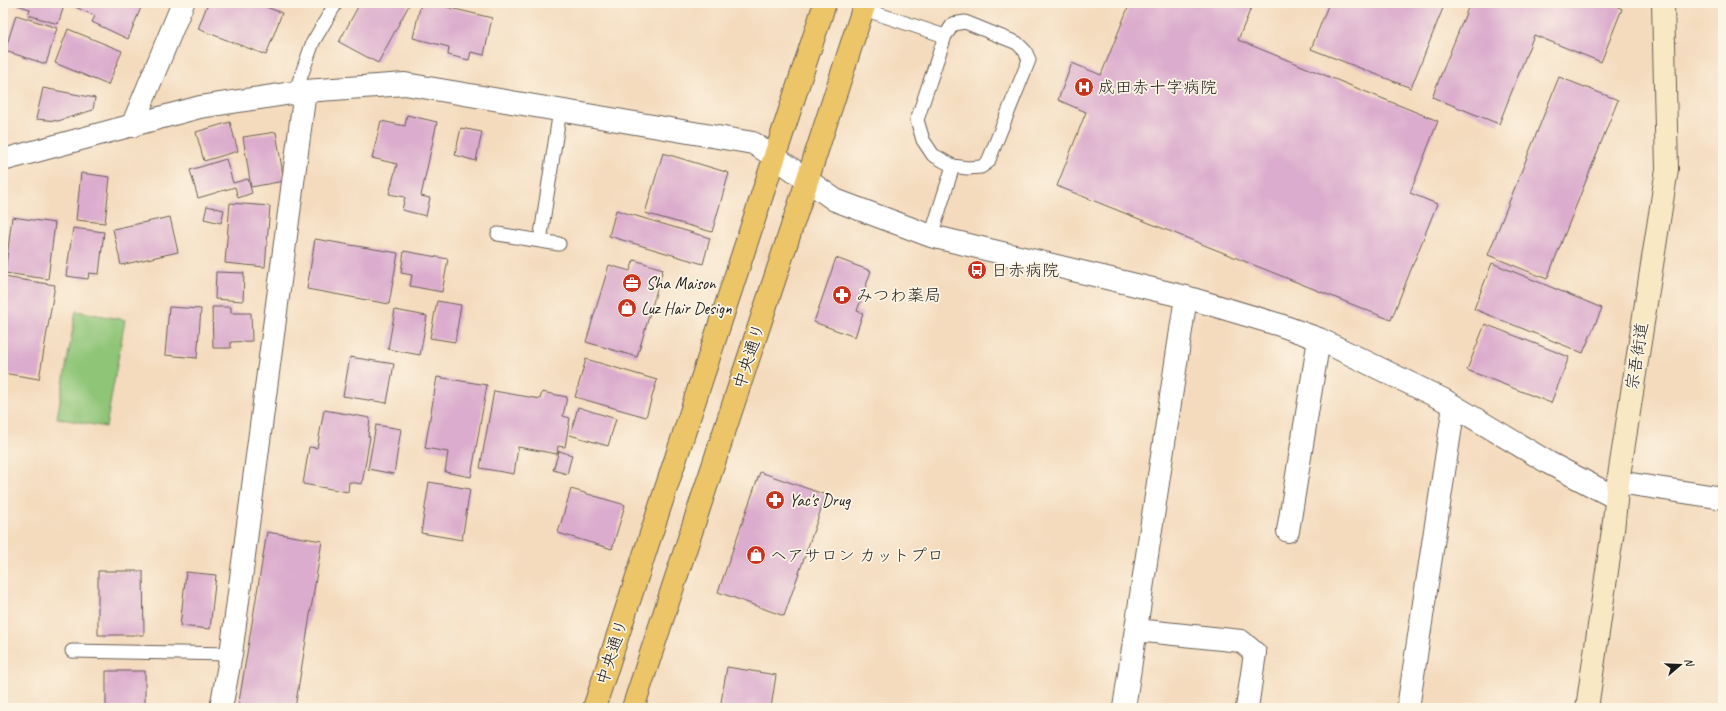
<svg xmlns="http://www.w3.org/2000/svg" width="1726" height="711" font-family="Caveat,'Klee One',sans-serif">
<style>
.green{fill:#8fc577;stroke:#56704a}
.building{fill:#dbaccd}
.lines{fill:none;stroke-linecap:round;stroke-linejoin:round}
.lane-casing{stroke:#685f55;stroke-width:15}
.street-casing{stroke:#685f55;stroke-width:24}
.secondary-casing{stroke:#685f55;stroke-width:24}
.highway-casing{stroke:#685f55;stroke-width:24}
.lane{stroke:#fff;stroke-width:13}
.street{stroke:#fff;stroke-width:22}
.secondary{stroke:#f8e8c3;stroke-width:22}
.highway{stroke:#edc569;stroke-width:22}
.labels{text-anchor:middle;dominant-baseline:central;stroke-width:3.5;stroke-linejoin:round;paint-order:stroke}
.poi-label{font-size:17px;fill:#1c1c1c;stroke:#fcf5e5;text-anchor:start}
.street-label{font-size:17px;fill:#1c1c1c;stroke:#fcf5e5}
</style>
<rect width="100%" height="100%" fill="#fcf5e5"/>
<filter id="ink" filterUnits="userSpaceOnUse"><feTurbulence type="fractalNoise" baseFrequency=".025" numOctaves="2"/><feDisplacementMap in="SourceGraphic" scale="8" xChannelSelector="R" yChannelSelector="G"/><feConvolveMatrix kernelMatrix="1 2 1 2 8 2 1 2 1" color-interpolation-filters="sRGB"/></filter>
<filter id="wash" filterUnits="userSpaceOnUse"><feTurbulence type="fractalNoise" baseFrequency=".012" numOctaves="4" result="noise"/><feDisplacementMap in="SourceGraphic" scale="16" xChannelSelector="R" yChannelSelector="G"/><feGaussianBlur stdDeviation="0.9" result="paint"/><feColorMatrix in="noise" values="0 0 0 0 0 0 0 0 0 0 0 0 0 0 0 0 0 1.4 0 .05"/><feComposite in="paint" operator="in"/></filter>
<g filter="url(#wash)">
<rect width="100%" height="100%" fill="#f4dbbe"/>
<!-- green -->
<path class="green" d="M 76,311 L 125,320 L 106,427 L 57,418 Z"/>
<g id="blocks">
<!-- building -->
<path class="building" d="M 18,3 L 65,3 L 58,24 L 28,15 L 30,9 L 17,5 Z
M 72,3 L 137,3 L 142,5 L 128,39 L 92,22 L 95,16 L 71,5 Z
M 208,3 L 256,3 L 282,13 L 266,55 L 198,29 Z
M 360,3 L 404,3 L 409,5 L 378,63 L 339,42 Z
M 421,3 L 430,3 L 492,18 L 484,55 L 471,52 L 469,60 L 448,55 L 449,47 L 413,38 Z
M 1130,3 L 1253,3 L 1238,40 L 1438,121 L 1410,193 L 1437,204 L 1391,320 L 1057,186 L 1086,112 L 1058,100 L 1072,63 L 1101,75 Z
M 1329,3 L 1445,3 L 1411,88 L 1311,49 Z
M 1470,3 L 1610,3 L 1622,9 L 1601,62 L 1534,35 L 1499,124 L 1432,97 Z
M 16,15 L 57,28 L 46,64 L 5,51 Z
M 68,29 L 122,51 L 108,85 L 55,63 Z
M 1559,77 L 1618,100 L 1547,279 L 1488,255 Z
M 43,88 L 95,98 L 93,110 L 58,121 L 36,119 Z
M 407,115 L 437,122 L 421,196 L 430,198 L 426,216 L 402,210 L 405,197 L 389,194 L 397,164 L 372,158 L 381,121 L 405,126 Z
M 230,122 L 238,151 L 204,161 L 196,132 Z
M 461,128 L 482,132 L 476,161 L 455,155 Z
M 276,132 L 284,181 L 251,187 L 243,137 Z
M 663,153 L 729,173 L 712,232 L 645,213 Z
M 226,159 L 233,183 L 248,179 L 252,193 L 238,198 L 235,187 L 198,198 L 190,170 Z
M 81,173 L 110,177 L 105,223 L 76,220 Z
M 230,203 L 270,206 L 265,267 L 225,263 Z
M 207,206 L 224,210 L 221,223 L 204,219 Z
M 616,210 L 710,238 L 703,264 L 609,236 Z
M 12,217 L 55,223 L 48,279 L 5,273 Z
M 170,217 L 178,252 L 121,265 L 113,229 Z
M 73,228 L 104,232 L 99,274 L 89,273 L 88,279 L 66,276 Z
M 315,239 L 398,253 L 389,304 L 307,289 Z
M 404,251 L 448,259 L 442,292 L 410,286 L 412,275 L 401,273 Z
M 836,258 L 871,271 L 857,311 L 863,313 L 855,337 L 814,322 Z
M 634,260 L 663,269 L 637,357 L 586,342 L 609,265 L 630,271 Z
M 1492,263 L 1602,308 L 1583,353 L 1474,309 Z
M 216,272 L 244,273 L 243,301 L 215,299 Z
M 4,277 L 55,285 L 39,379 L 3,373 Z
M 437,301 L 461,305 L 455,342 L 430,338 Z
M 169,307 L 201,309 L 197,358 L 165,355 Z
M 212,307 L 231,307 L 231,313 L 251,313 L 252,341 L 231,342 L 231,348 L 213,348 Z
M 395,310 L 427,316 L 420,355 L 388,349 Z
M 1485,324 L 1569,357 L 1551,403 L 1467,370 Z
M 350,357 L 394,364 L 387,403 L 343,396 Z
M 586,359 L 657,380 L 646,417 L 575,397 Z
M 437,377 L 487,385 L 471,477 L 445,472 L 448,452 L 425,448 Z
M 494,391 L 540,399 L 542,392 L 567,397 L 563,416 L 570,418 L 565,447 L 558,446 L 557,454 L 518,447 L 514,474 L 480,468 Z
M 578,407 L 616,419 L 608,446 L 570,435 Z
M 324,410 L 370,418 L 368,436 L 370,437 L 362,484 L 349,482 L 348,492 L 303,484 L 309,447 L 317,448 Z
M 376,425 L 401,429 L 394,474 L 368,469 Z
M 559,451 L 572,455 L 567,474 L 553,470 Z
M 760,472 L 826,495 L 784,616 L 718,592 Z
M 429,482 L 470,489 L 462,540 L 421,533 Z
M 571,489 L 625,505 L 612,549 L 558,533 Z
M 267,532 L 322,541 L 295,708 L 238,708 Z
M 98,571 L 143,571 L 144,635 L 98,635 Z
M 186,572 L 216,575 L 210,629 L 180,626 Z
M 727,667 L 776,675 L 771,708 L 720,708 Z
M 106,671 L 145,671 L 145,708 L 106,708 Z"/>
</g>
</g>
<g filter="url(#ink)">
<use href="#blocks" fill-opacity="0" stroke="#685f55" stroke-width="1"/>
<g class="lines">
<!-- lane casing -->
<g class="lane-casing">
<path id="lane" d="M 863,9 L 945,36
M 965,22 L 1017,43 L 1025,51 L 1029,60 L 988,162 L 981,167 L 967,168 L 953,166 L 933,155 L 923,140 L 917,120 L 945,36 L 953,24 Z
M 295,93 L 313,42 L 336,3
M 498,234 L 559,244
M 931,236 L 953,166
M 540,241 L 560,110
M 72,651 L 231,654"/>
</g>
<!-- street casing -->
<g class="street-casing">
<path id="street" d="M 132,126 L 183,3
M 3,160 L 200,107 L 305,91 L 405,84 L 753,143 L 775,157 L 835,200 L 931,236 L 1186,297 L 1280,325 L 1319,339 L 1444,400 L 1549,463 L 1616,498
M 1618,482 L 1723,498
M 1288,531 L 1319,339
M 1136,630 L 1241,641 L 1255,653 L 1247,708
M 221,708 L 231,654 L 305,91
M 1124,708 L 1186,297
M 1408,708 L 1454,406"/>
</g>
<!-- secondary casing -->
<g class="secondary-casing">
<path id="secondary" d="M 1587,708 L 1613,530 L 1618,482 L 1667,169 L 1663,3"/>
</g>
<!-- highway casing -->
<g class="highway-casing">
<path id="highway" d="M 594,708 L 825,3
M 633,708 L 807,181 L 865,3"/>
</g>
<!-- lane -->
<use href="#lane" class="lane"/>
<!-- street -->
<use href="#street" class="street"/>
<!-- secondary -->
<use href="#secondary" class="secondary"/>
<!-- highway -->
<use href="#highway" class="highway"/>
</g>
</g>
<!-- icons -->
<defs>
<g id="hospital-disc" transform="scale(1)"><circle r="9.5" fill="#c8321e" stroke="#fcf5e5"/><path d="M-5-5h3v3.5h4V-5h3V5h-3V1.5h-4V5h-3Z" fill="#fff"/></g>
<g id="bus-disc" transform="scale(1)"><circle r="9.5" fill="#c8321e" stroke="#fcf5e5"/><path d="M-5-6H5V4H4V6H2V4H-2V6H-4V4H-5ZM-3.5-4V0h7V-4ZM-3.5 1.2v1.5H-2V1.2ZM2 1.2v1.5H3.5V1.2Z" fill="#fff"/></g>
<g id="office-disc" transform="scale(1)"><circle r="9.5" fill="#c8321e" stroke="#fcf5e5"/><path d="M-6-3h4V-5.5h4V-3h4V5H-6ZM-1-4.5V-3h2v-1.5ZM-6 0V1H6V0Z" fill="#fff"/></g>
<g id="pharmacy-disc" transform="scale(1)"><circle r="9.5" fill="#c8321e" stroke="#fcf5e5"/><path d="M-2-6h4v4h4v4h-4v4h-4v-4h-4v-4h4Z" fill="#fff"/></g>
<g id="shop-disc" transform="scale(1)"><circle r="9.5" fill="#c8321e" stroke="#fcf5e5"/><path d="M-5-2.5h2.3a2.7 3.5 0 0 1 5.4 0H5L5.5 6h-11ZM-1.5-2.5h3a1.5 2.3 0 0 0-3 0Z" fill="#fff"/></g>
</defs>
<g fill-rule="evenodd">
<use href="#hospital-disc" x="1084" y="87"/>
<use href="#bus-disc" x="977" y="270"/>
<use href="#office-disc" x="632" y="283"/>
<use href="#pharmacy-disc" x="842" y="295"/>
<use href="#shop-disc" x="627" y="308"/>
<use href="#pharmacy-disc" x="775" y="500"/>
<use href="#shop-disc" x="756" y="555"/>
</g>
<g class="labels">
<!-- poi labels -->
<g class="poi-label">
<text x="1098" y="87">成田赤十字病院</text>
<text x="991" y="270">日赤病院</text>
<text x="646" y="283">Sha Maison</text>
<text x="856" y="295">みつわ薬局</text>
<text x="641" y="308">Luz Hair Design</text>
<text x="789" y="500">Yac's Drug</text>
<text x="770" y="555">ヘアサロン カットプロ</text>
</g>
<!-- street labels -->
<g class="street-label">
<text transform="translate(749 356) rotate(-72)">中央通り</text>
<text transform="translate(1637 356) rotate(-81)">宗吾街道</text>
<text transform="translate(612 652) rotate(-72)">中央通り</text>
</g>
</g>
<!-- margin -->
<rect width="1726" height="711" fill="none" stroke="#fcf5e5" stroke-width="16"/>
<!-- north arrow -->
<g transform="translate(1680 665) rotate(71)" stroke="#fcf5e5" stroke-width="3" paint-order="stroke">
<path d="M0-3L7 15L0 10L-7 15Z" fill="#1c1c1c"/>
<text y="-6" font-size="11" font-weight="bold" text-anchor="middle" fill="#1c1c1c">N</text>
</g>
</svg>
